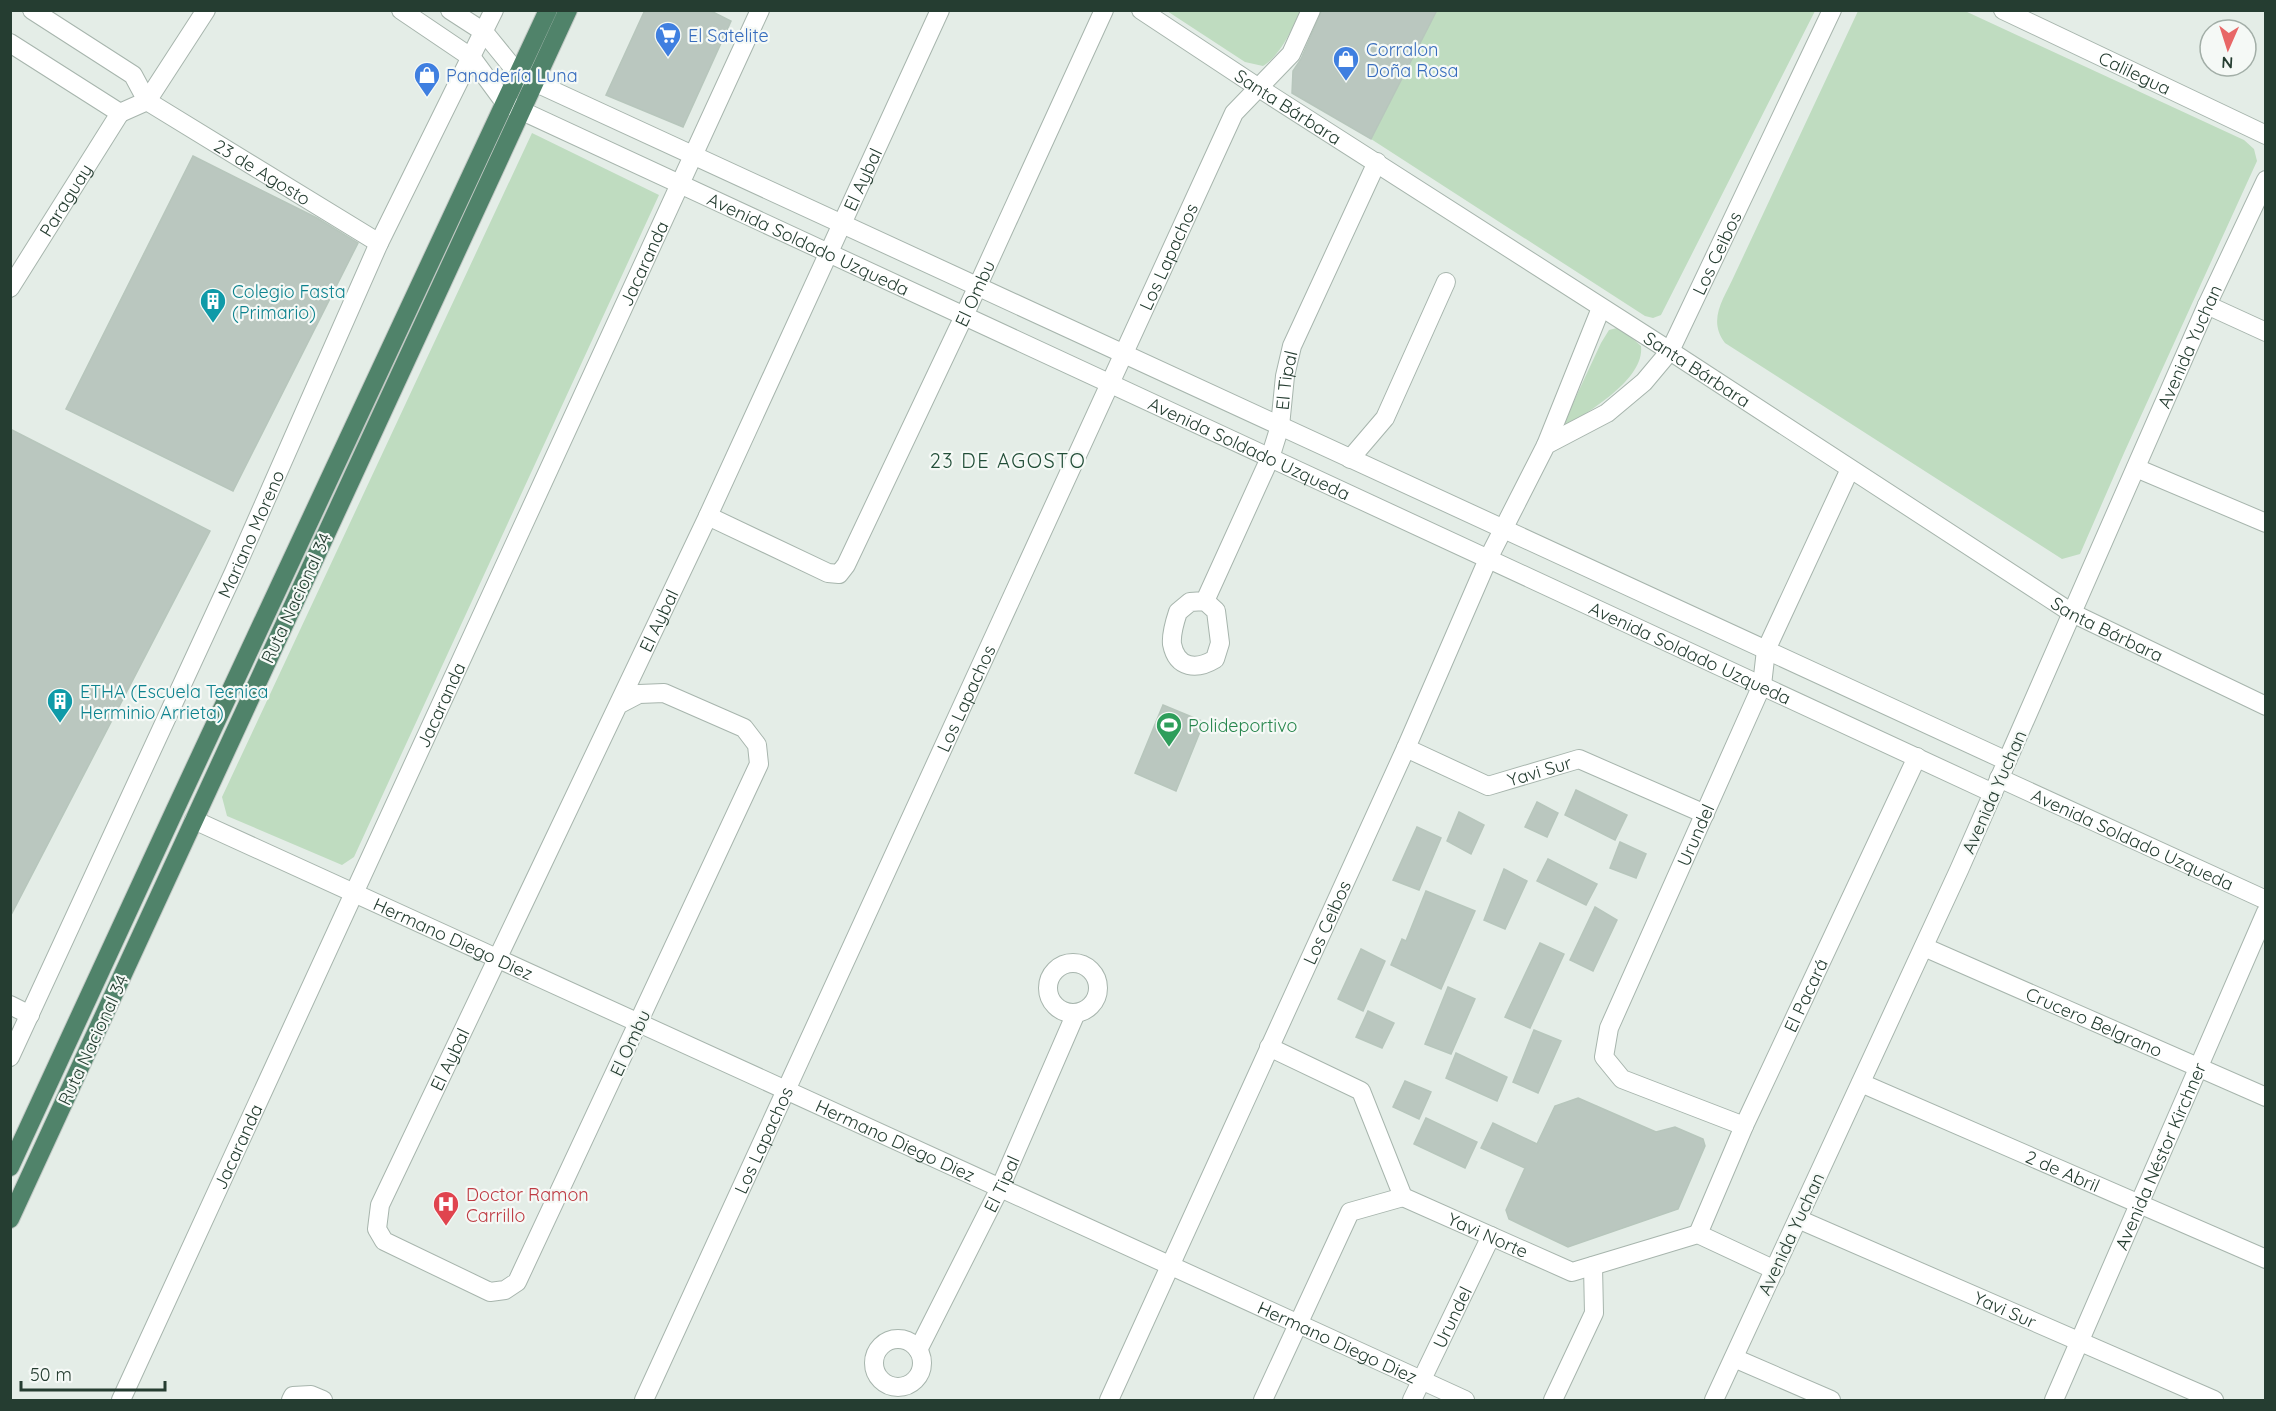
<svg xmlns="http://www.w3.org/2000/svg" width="2276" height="1411" font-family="Quicksand,sans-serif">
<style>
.green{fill:#bfdcc0}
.building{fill:#bac7bf;stroke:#b7c6bc;stroke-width:1.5}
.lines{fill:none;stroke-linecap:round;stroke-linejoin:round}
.minor-casing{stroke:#a7b5ad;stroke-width:20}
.tertiary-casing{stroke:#a7b5ad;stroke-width:20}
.trunk-casing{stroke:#c2c9c5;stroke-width:20}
.minor{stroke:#fff;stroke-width:18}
.tertiary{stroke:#fff;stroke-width:18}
.trunk{stroke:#50836a;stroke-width:18}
.labels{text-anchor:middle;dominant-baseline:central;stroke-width:4.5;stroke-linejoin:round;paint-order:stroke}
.shop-label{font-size:18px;fill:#366cbe;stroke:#f5f9f6;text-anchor:start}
.street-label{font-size:18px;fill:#253d31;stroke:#f5f9f6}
.culture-label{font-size:18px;fill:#0d838f;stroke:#f5f9f6;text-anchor:start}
.leisure-label{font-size:18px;fill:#27864d;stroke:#f5f9f6;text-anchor:start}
.health-label{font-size:18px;fill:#be3a42;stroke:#f5f9f6;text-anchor:start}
.neighbourhood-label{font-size:20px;letter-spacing:1.5px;fill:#224e38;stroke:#f5f9f6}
</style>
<rect width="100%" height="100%" fill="#e4ede7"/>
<!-- green -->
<path class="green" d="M 1167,11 L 1300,11 C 1292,29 1281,55 1263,66 L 1245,62 Z
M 1436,11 L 1815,11 L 1661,315 L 1653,318 L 1645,316 L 1371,139 Z
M 1858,11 L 1965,11 L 2244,140 L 2254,149 L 2257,161 L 2124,453 L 2080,554 L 2062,559 L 1725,343 C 1707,319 1724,299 1735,274 Z
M 532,133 L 659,195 L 354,857 L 342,865 L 227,816 L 222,797 Z
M 1617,328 L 1622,329 L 1641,346 C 1645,381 1585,413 1560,431 L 1601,343 L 1609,330 Z"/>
<!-- building -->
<path class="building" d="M 645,10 L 709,10 L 731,21 L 683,127 L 606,95 Z
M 1322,10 L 1437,10 L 1371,139 L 1292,93 L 1293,71 L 1301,59 Z
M 193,156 L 317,218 L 358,243 L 233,491 L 66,409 Z
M 10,429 L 210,531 L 10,917 Z
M 1163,705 L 1204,722 L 1176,791 L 1135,773 Z
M 1576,790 L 1627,815 L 1615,840 L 1565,815 Z
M 1537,802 L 1558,813 L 1547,837 L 1525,827 Z
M 1459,812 L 1484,825 L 1471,854 L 1447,841 Z
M 1417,827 L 1441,838 L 1419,890 L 1393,880 Z
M 1620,842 L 1646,854 L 1636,878 L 1610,868 Z
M 1548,859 L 1597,884 L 1586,905 L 1537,881 Z
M 1504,869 L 1527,881 L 1505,929 L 1484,920 Z
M 1426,891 L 1475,911 L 1441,989 L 1391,965 L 1402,939 L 1406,941 Z
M 1595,907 L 1617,920 L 1593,971 L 1570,960 Z
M 1540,943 L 1564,954 L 1530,1028 L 1505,1017 Z
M 1361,949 L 1385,961 L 1363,1011 L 1338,999 Z
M 1448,987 L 1475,999 L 1451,1054 L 1425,1044 Z
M 1368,1011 L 1394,1023 L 1382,1048 L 1356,1037 Z
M 1534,1030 L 1561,1041 L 1538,1093 L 1513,1082 Z
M 1456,1053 L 1507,1077 L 1497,1101 L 1446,1078 Z
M 1405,1081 L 1431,1092 L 1419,1119 L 1393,1107 Z
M 1578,1098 L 1656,1132 L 1675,1127 L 1703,1139 L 1705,1146 L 1678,1209 L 1568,1247 L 1509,1219 L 1506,1210 L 1525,1168 L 1481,1148 L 1493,1123 L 1537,1144 L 1555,1106 Z
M 1426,1118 L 1477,1142 L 1465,1168 L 1414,1144 Z"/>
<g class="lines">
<!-- minor casing -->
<g class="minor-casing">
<g id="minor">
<path id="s1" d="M 32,10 L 133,75 L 147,101 L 379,243"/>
<path id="s2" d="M 1141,10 L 1259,88 L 1670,351 L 2072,613 L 2266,706"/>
<path id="s3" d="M 2003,10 L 2266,135"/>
<path d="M 10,43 L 120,113 L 147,101"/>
<path d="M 147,101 L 206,10"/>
<path id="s4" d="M 10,288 L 120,113"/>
<path d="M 2207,305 L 2266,332"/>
<path d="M 1546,445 L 1601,308"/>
<path d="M 1350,459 L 1385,418 L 1446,282"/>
<path d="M 2136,468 L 2266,523"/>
<path id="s5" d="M 708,516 L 828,573 L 839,574 L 846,565 L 964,316 L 1104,10"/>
<path id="s6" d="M 1205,601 L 1216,611 L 1220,643 L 1215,659 C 1197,670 1177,669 1172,644 C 1171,634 1175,621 1178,612 L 1190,602 L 1205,601 L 1270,458 L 1280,426 L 1285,376 L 1292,346 L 1377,162"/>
<path id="s7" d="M 618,705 L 639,694 L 664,693 L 744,728 L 757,745 L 759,764 L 517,1282 L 505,1290 L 490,1292 L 384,1241 L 377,1229 L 380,1205 L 708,516 L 940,10"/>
<path id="s8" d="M 1406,748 L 1488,786 L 1579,759 L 1705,814"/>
<path id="s9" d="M 2007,761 L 2207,305 L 2266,180"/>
<path id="s10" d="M 1999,778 L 2266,900"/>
<path id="s11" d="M 194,820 L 1465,1400"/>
<path id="s12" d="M 1924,947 L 2266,1097"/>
<circle cx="1073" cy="988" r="25"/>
<path d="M 10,1005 L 30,1015"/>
<path id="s13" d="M 1269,1047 L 1361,1091 L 1403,1197 L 1572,1272 L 1698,1234 L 1775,1270"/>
<path id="s14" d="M 10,1057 L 234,572 L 379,243 L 494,10"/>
<path id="s15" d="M 1861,1083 L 2266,1259"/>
<path id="s16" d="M 1744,1126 L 1622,1079 L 1604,1057 L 1609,1028 L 1762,685 L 1766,650 L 1850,469"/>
<path id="s17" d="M 1798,1219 L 2214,1400"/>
<path id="s18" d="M 1698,1234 L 1744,1126 L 1917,757"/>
<circle cx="898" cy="1363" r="24"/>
<path id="s19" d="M 918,1350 L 1000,1188 L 1076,1013"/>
<path d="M 1734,1358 L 1831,1400"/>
<path id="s20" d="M 121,1400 L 760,10"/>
<path d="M 291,1400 L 293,1396 L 311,1395 L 323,1400"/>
<path id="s21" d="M 644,1400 L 1234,113 L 1291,54 L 1311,10"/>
<path id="s22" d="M 1109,1400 L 1406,748 L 1488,559"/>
<path d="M 1263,1400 L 1350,1212 L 1403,1197"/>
<path id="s23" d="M 1412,1400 L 1491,1236"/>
<path d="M 1553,1400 L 1594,1313 L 1593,1266"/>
<path id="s24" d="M 2054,1400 L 2266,912"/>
</g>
</g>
<!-- tertiary casing -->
<g class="tertiary-casing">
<g id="tertiary">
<path id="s25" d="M 401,10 L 472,58 L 505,103 L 1993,793"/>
<path d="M 450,10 L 484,32 L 519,75 L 2007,761 L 1959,870 L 1714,1400"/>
<path id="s26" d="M 1488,559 L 1546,445 L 1607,413 L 1644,382 L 1670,351 L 1832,10"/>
</g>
</g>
<!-- trunk casing -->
<g class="trunk-casing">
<path id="trunk" d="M 10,1167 L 174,812 L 548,10
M 10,1219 L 568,10"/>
</g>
<!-- minor -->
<use href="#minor" class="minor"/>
<!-- tertiary -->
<use href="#tertiary" class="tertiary"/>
<!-- trunk -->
<use href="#trunk" class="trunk"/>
</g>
<!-- icons -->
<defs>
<g id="supermarket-pin" transform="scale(1.35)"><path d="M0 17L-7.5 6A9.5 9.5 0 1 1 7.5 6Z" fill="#3f7fe0" stroke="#f5f9f6"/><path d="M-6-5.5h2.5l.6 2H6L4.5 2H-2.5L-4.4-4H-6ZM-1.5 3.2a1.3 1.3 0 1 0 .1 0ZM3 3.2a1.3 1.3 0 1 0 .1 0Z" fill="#fff"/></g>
<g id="shop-pin" transform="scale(1.35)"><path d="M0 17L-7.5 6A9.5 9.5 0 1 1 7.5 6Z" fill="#3f7fe0" stroke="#f5f9f6"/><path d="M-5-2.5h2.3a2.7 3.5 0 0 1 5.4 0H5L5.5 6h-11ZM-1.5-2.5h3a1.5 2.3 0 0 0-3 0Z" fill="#fff"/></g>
<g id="building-pin" transform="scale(1.35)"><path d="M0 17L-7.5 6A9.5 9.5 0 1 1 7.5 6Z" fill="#0f9aa8" stroke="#f5f9f6"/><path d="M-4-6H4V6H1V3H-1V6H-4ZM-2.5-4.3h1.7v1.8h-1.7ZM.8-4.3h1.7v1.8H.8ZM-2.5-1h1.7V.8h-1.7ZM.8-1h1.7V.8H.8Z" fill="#fff"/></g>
<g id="stadium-pin" transform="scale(1.35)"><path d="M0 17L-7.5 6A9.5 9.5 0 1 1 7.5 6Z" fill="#2e9e5b" stroke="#f5f9f6"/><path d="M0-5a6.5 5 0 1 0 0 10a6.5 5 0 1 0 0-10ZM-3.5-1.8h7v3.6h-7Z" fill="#fff"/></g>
<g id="hospital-pin" transform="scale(1.35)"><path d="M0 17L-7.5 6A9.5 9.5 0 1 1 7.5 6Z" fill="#e0444e" stroke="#f5f9f6"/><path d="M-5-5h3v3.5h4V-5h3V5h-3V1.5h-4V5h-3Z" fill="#fff"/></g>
</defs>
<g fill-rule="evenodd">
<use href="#supermarket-pin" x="668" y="35"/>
<use href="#shop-pin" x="1346" y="59"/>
<use href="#shop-pin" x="427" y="75"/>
<use href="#building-pin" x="213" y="301"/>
<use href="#building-pin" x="60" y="701"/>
<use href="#stadium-pin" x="1169" y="725"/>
<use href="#hospital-pin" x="446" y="1204"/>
</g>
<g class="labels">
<!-- shop labels -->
<g class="shop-label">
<text x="688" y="35">El Satelite</text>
<text x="1366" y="49">Corralon<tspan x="1366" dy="21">Doña Rosa</tspan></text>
<text x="446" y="75">Panadería Luna</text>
</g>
<!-- street labels -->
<g class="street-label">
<text stroke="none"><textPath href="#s3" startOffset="146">Calilegua</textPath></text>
<text stroke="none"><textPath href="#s2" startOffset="176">Santa Bárbara</textPath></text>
<text stroke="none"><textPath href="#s1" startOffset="285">23 de Agosto</textPath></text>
<text stroke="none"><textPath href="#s7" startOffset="2067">El Aybal</textPath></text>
<text stroke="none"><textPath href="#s4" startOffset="104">Paraguay</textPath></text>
<text stroke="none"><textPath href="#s25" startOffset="476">Avenida Soldado Uzqueda</textPath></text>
<text stroke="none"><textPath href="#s26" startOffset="394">Los Ceibos</textPath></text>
<text stroke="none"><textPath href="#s21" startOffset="1258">Los Lapachos</textPath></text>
<text stroke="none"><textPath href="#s20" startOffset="1251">Jacaranda</textPath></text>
<text stroke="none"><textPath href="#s5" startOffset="456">El Ombu</textPath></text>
<text stroke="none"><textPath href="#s9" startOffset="453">Avenida Yuchan</textPath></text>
<text stroke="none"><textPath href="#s2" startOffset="662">Santa Bárbara</textPath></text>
<text stroke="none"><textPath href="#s6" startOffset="420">El Tipal</textPath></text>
<text stroke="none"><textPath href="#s25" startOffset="962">Avenida Soldado Uzqueda</textPath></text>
<text stroke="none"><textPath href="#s14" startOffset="576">Mariano Moreno</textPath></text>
<text transform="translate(296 598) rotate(-65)">Ruta Nacional 34</text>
<text stroke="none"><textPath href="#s7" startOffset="1581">El Aybal</textPath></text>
<text stroke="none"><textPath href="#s2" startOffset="1148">Santa Bárbara</textPath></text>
<text stroke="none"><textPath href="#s25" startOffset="1448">Avenida Soldado Uzqueda</textPath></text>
<text stroke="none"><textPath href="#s21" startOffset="772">Los Lapachos</textPath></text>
<text stroke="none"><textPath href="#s20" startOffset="765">Jacaranda</textPath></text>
<text stroke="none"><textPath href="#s8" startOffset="144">Yavi Sur</textPath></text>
<text transform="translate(1994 792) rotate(-66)">Avenida Yuchan</text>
<text stroke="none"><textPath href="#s16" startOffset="400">Urundel</textPath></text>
<text stroke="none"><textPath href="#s10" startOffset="147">Avenida Soldado Uzqueda</textPath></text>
<text stroke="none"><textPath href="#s22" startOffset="525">Los Ceibos</textPath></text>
<text stroke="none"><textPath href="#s11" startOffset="285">Hermano Diego Diez</textPath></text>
<text stroke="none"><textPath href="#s18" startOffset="262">El Pacará</textPath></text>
<text stroke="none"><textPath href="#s12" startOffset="186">Crucero Belgrano</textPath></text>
<text transform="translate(93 1040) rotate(-65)">Ruta Nacional 34</text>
<text transform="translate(630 1043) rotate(-65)">El Ombu</text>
<text stroke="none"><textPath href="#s7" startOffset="1095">El Aybal</textPath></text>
<text stroke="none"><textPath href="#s21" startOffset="286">Los Lapachos</textPath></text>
<text stroke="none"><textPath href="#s11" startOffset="771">Hermano Diego Diez</textPath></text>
<text stroke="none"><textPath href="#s20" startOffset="279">Jacaranda</textPath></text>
<text stroke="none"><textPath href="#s24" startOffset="266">Avenida Néstor Kirchner</textPath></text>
<text stroke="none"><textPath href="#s15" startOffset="220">2 de Abril</textPath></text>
<text stroke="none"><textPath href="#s19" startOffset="186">El Tipal</textPath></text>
<text transform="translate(1791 1234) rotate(-65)">Avenida Yuchan</text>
<text stroke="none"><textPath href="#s13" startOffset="309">Yavi Norte</textPath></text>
<text stroke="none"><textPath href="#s17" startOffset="226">Yavi Sur</textPath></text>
<text stroke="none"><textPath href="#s23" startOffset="92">Urundel</textPath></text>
<text stroke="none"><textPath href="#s11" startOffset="1257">Hermano Diego Diez</textPath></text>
</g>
<!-- culture labels -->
<g class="culture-label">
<text x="232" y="291">Colegio Fasta<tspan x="232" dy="21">(Primario)</tspan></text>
<text x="80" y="691">ETHA (Escuela Tecnica<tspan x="80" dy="21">Herminio Arrieta)</tspan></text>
</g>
<!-- leisure labels -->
<g class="leisure-label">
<text x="1188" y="725">Polideportivo</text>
</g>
<!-- health labels -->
<g class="health-label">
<text x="466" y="1194">Doctor Ramon<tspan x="466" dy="21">Carrillo</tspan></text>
</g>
<!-- neighbourhood labels -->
<g class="neighbourhood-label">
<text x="1008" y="460">23 DE AGOSTO</text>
</g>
</g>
<!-- border -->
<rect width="2276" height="1411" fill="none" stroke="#253d31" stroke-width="24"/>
<!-- north arrow -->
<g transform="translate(2228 48) rotate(183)"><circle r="28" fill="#f5f9f6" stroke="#a2aea7" stroke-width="1.5"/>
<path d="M0-4.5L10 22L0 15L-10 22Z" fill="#e86767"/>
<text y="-9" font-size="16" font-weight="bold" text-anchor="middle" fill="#253d31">N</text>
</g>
<!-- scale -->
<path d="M21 1381v9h144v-9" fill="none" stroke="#253d31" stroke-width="3"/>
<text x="30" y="1381" font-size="18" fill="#253d31" stroke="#f5f9f6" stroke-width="4.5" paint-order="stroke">50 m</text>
</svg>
